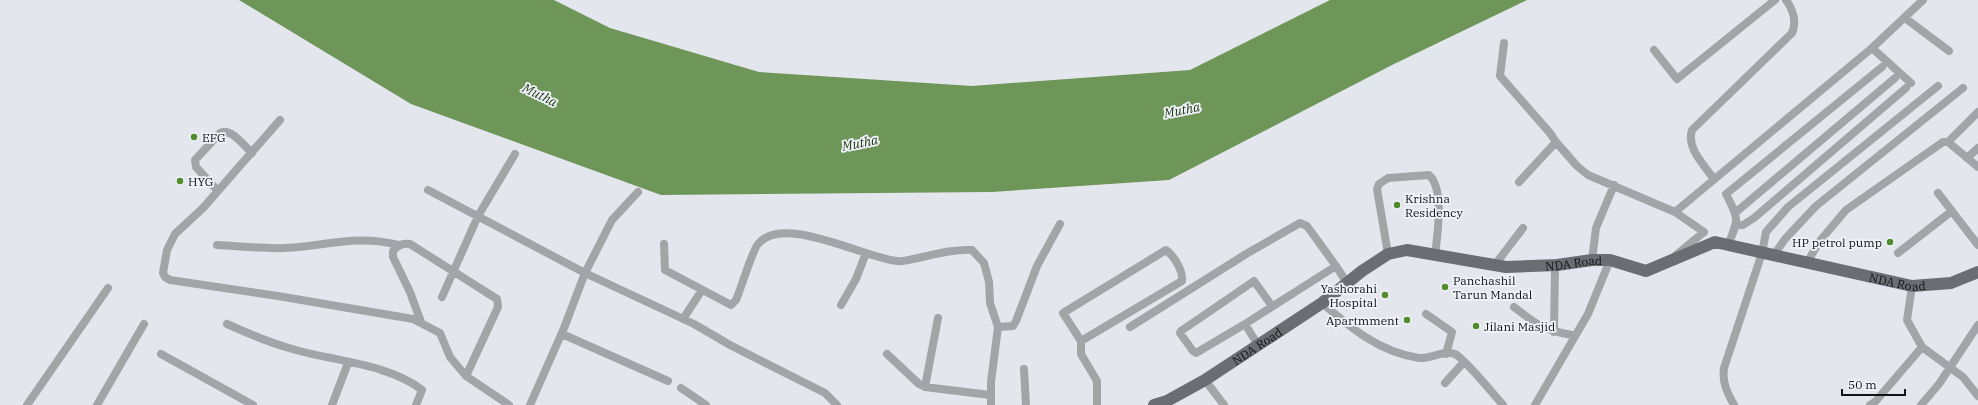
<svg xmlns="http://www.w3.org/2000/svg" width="1978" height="405" font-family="'IBM Plex Serif',serif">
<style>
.water{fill:#6e9659}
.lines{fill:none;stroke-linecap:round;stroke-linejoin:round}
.minor{stroke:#a3a4a7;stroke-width:8}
.primary{stroke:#6b6d73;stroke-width:12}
.poi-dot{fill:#508c2b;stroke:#f1f3fb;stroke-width:1.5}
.labels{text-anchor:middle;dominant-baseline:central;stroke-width:3.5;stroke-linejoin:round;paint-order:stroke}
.poi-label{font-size:12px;fill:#121315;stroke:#f1f3fb;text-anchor:start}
.street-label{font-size:12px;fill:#121315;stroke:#f1f3fb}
.water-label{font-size:13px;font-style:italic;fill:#1a3508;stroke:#f1f3fb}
</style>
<rect width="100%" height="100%" fill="#e4e6ee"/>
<!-- water -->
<path class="water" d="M 239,0 L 554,0 L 610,28 L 759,72 L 972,86 L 1190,70 L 1330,0 L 1527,0 L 1394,64 L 1169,180 L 992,192 L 661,195 L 411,104 Z"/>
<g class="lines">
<!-- minor -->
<path class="minor" d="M 1905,18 L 1949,51
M 1504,43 L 1500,76 L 1550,133 L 1556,142 L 1577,166 L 1588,175 L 1675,212 L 1872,48 L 1923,0
M 1872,48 L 1911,83
M 1654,50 L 1677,79 L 1775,0
M 280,120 L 203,208 L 175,234 L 167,250 L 163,273 L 165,277 L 170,280 L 278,296 L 413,319 L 440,333 L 450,357 L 466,376 L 509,405
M 1948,142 L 1978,112
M 1967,158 L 1978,148
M 1714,179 C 1704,165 1686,148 1692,130 L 1792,33 C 1797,22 1793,9 1786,0
M 1519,182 L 1556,142
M 217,190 L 196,167 L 195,160 L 220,133 C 231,127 244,146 252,153
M 428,190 L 585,273 L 694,324 L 730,345 L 825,393 L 837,405
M 1938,193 L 1978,245
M 1675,212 L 1704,232 L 1676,255
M 1735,213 L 1895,78
M 1737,225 L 1743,225 L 1754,218 L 1906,88
M 664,244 L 665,270 L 731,305 L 736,300 C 741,289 752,251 758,244 C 783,213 864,258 897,261 C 904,262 912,259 918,258 C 936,254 954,249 972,250 L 984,263 L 989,282 L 990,303 L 998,327 L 991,382 L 991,405
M 217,245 C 240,246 263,249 285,248 C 328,246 355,234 399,245
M 1728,245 C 1739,219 1739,219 1726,194 L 1882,67
M 1898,253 L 1952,211
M 1388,254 L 1377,189 L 1379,184 L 1388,178 L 1429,175 C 1445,189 1437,236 1435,256
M 1774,255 L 1785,239 L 1816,206 L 1963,88
M 1592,260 L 1596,228 L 1614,185
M 1807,263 L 1819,242 L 1846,210 L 1943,142 L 1948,142 L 1978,167
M 1494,266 L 1523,228
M 1912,286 L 1907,320 L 1922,347
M 442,297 L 478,216 L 515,154
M 1322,303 C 1351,328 1379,352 1419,358 C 1430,359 1444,350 1455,354 C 1464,358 1494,395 1503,405
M 841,305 L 856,279 L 866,253
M 1514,307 C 1537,325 1543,330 1572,335
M 1426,314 L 1452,332 L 1446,354
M 683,319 L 702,290
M 421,322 L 410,292 L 393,257 L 393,251 C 399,245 402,243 410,244 L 497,299 L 498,307 L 466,376
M 227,324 C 247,333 268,342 289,348 C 330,361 388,363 422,390 L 416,405
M 1245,324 L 1196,353 L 1193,351 L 1180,333 L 1181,331 L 1254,281 L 1272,306
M 998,327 L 1013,326 L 1016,321 L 1037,266 L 1060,224
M 1130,327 L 1246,254 L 1300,223 L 1307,226 L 1336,266
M 1554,332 L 1555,265
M 562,334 L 668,381
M 1081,341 L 1063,313 L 1166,250 C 1174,256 1183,270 1182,281 L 1081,341 L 1081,354 L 1097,381 L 1097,405
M 1258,345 L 1245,324 L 1336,266 L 1347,283
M 161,354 L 253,405
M 887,354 L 919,384 L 925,387 L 990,395
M 1024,369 L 1026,405
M 1205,380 L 1224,405
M 1445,383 L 1464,362
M 925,387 L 938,318
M 681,388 L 706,405
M 27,405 L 108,288
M 97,405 L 144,324
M 332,405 L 348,363
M 530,405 L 564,328 L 585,273 L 612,220 L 638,192
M 1535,405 L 1588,314 L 1610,260
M 1734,405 C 1727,392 1722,383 1724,368 L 1762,253 L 1766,232 L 1788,207 L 1938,86
M 1870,405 L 1875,402 L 1922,347 L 1963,377 L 1978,396
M 1921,405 L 1939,384 L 1978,325"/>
<!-- primary -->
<path class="primary" id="s1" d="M 1154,405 L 1167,401 L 1205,380 L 1322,303 L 1362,271 L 1388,254 L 1407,250 L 1506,267 L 1557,265 L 1592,260 L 1610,260 L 1646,271 L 1715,242 L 1912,286 L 1951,283 L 1978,272"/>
</g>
<!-- markers -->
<g class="poi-dot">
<circle cx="194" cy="137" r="4"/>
<circle cx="180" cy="181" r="4"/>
<circle cx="1397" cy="205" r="4"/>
<circle cx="1890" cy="242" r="4"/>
<circle cx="1445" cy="287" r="4"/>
<circle cx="1385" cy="295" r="4"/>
<circle cx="1407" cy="320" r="4"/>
<circle cx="1476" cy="326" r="4"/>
</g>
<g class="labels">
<!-- poi labels -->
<g class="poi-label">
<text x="202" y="137">EFG</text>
<text x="188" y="181">HYG</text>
<text x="1405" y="198">Krishna<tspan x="1405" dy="14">Residency</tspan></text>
<text x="1882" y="242" text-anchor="end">HP petrol pump</text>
<text x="1453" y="280">Panchashil<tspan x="1453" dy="14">Tarun Mandal</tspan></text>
<text x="1377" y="288" text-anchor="end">Yashorahi<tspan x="1377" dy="14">Hospital</tspan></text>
<text x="1399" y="320" text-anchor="end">Apartmment</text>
<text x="1484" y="326">Jilani Masjid</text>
</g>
<!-- street labels -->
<g class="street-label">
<text stroke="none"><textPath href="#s1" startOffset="467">NDA Road</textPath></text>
<text stroke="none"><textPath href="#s1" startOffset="803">NDA Road</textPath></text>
<text stroke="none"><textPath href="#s1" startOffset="119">NDA Road</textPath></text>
</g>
<!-- water labels -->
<g class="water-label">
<text transform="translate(540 95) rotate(26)">Mutha</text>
<text transform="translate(1182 110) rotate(-11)">Mutha</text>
<text transform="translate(860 143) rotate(-11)">Mutha</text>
</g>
</g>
<!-- scale -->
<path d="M1842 389v6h63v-6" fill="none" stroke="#121315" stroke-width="2"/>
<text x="1848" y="389" font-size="12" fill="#121315" stroke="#f1f3fb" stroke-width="3" paint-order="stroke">50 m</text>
</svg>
